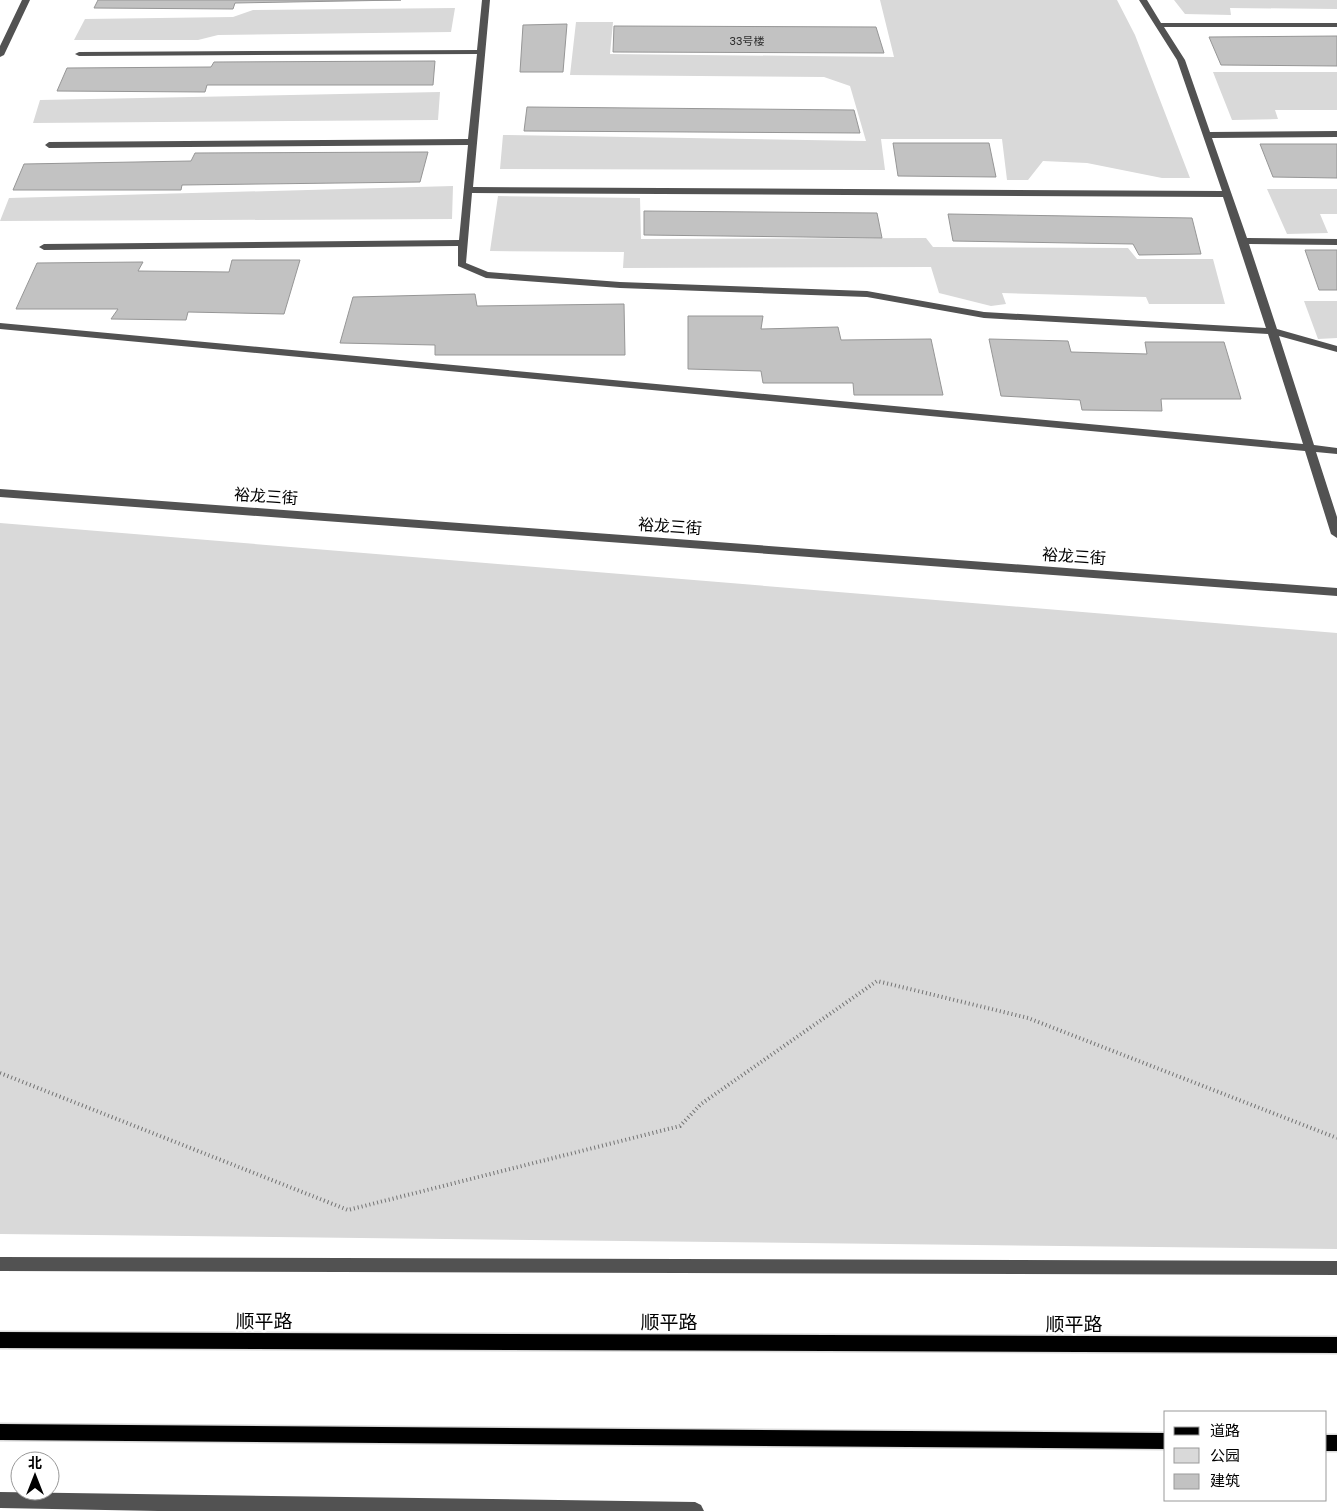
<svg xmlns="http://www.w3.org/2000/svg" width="1337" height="1511" font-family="'Golos Text','Noto Sans SC',sans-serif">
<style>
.green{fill:#d9d9d9}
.building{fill:#c2c2c2;stroke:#969696}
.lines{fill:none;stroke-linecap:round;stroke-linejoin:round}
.major-casing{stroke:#dbdbdb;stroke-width:3}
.path{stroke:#747474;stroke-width:4;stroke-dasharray:1 3;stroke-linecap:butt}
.minor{fill:#525252;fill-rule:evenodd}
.major{fill:#000;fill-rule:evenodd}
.labels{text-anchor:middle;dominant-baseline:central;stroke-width:4.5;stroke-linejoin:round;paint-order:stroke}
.far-number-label{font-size:11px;fill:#303030}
.street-label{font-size:16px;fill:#000;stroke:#fff}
.near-street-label{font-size:19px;fill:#000;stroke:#fff}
</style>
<rect width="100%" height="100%" fill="#fff"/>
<!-- green -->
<path class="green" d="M 880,0 L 1117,0 L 1135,35 L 1190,178 L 1162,178 L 1087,163 L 1043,161 L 1028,180 L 1007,180 L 1002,139 L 881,139 L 885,170 L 500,169 L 503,135 L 866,141 L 850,86 L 824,77 L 570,75 L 576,22 L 613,22 L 610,54 L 894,57 Z
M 1174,0 L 1337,0 L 1337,9 L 1230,8 L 1231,15 L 1185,14 Z
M 455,8 L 451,32 L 218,35 L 198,40 L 74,40 L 85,19 L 233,17 L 253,10 Z
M 1213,72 L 1337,72 L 1337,110 L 1275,110 L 1278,119 L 1232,120 Z
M 440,92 L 438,120 L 33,123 L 40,100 Z
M 453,186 L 452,219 L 0,221 L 9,198 Z
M 1267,189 L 1337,189 L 1337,214 L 1320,214 L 1328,233 L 1287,234 Z
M 498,196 L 640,198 L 641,239 L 926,238 L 933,247 L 1128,248 L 1137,259 L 1213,259 L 1225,304 L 1149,304 L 1146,297 L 1002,293 L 1006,304 L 991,306 L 939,293 L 931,267 L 623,268 L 624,252 L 490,251 Z
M 1304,301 L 1337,301 L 1337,338 L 1318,339 Z
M 0,523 L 1337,633 L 1337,1249 L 0,1234 Z"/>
<!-- building -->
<path class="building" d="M 98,0 L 401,0 L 235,3 L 233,9 L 94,8 Z
M 567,24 L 563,72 L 520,72 L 523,25 Z
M 614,26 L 876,27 L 884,53 L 613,52 Z
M 1337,36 L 1337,66 L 1221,65 L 1209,37 Z
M 435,61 L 433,85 L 207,85 L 205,92 L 57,91 L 67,68 L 211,67 L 214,62 Z
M 527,107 L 854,110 L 860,133 L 524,131 Z
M 893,143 L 989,143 L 996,177 L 898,176 Z
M 1260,144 L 1337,144 L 1337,178 L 1273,177 Z
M 428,152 L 420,182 L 182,185 L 181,190 L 13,190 L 24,164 L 191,161 L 195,153 Z
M 644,211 L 877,213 L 882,238 L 644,235 Z
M 948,214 L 1192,218 L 1201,254 L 1139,255 L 1133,244 L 953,241 Z
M 1305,250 L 1337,250 L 1337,290 L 1319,290 Z
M 232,260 L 300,260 L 284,314 L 188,312 L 186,320 L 111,319 L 118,309 L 16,309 L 37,263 L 143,262 L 138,271 L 229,272 Z
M 475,294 L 477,306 L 624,304 L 625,355 L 435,355 L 435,345 L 340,343 L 353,297 Z
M 688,316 L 763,316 L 761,329 L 838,327 L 841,340 L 931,339 L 943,395 L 854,395 L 853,383 L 763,383 L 761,371 L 688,369 Z
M 989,339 L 1068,341 L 1071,352 L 1147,354 L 1145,342 L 1224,342 L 1241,399 L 1161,399 L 1162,411 L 1082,410 L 1080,400 L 1001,396 Z"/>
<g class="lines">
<!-- major casing -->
<g class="major-casing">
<path id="major" d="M 0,1332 L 1337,1337 L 1337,1353 L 0,1348 Z
M 0,1424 L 1166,1433 L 1166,1449 L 0,1440 Z
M 1326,1435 L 1337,1435 L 1337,1451 L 1326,1451 Z"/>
</g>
<!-- path -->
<path class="path" d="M 0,1073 L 348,1210 L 680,1126 L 701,1104 L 877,981 L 1028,1018 L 1337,1138"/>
<!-- minor -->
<path class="minor" d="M 22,0 L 30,0 L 4,55 L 0,57 L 0,46 Z
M 482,0 L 490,0 L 473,187 L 1222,191 L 1177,60 L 1139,0 L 1147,0 L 1161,23 L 1337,23 L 1337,27 L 1164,27 L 1185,60 L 1210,132 L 1337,131 L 1337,137 L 1212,138 L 1247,238 L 1337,239 L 1337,245 L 1249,244 L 1277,329 L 1337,346 L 1337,352 L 1279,336 L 1314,445 L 1337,448 L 1337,454 L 1316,452 L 1337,517 L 1337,538 L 1331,534 L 1305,451 L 0,329 L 0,323 L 1303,444 L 1268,334 L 984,318 L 867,297 L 620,288 L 486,278 L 458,266 L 458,246 L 44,250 L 39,247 L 44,244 L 459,240 L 468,145 L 49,148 L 45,145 L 49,142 L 468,139 L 477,54 L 79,56 L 75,54 L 79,52 L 477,50 ZM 472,193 L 1223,197 L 1266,328 L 984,312 L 867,291 L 620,282 L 488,272 L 466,263 Z
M 0,489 L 1337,588 L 1337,596 L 0,497 Z
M 0,1257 L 1337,1261 L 1337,1275 L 0,1271 Z
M 0,1492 L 695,1502 L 701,1505 L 704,1511 L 158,1511 L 0,1508 Z"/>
<!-- major -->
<use href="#major" class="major"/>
</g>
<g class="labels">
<!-- far-number labels -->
<g class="far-number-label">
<text x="747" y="40">33号楼</text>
</g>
<!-- street labels -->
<g class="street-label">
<text transform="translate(266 496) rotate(4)">裕龙三街</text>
<text transform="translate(670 526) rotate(4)">裕龙三街</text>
<text transform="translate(1074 556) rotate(4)">裕龙三街</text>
</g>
<!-- near-street labels -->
<g class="near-street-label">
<text x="264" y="1320">顺平路</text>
<text x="669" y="1321">顺平路</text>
<text x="1074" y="1323">顺平路</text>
</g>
</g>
<!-- legend -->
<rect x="1164" y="1411" width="162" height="90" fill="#ffffff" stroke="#999999"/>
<rect x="1174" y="1427" width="25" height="8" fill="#000000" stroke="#999999"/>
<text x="1210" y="1436" font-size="15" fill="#000000">道路</text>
<rect x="1174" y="1448" width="25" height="15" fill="#d9d9d9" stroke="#999999"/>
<text x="1210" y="1461" font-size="15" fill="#000000">公园</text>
<rect x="1174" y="1474" width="25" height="15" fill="#c2c2c2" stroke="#999999"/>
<text x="1210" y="1486" font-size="15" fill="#000000">建筑</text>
<!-- north arrow -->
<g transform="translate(35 1476)"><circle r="24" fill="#ffffff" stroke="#999999"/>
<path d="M0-4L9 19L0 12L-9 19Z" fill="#000000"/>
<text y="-8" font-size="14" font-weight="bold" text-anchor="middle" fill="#000000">北</text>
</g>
</svg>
